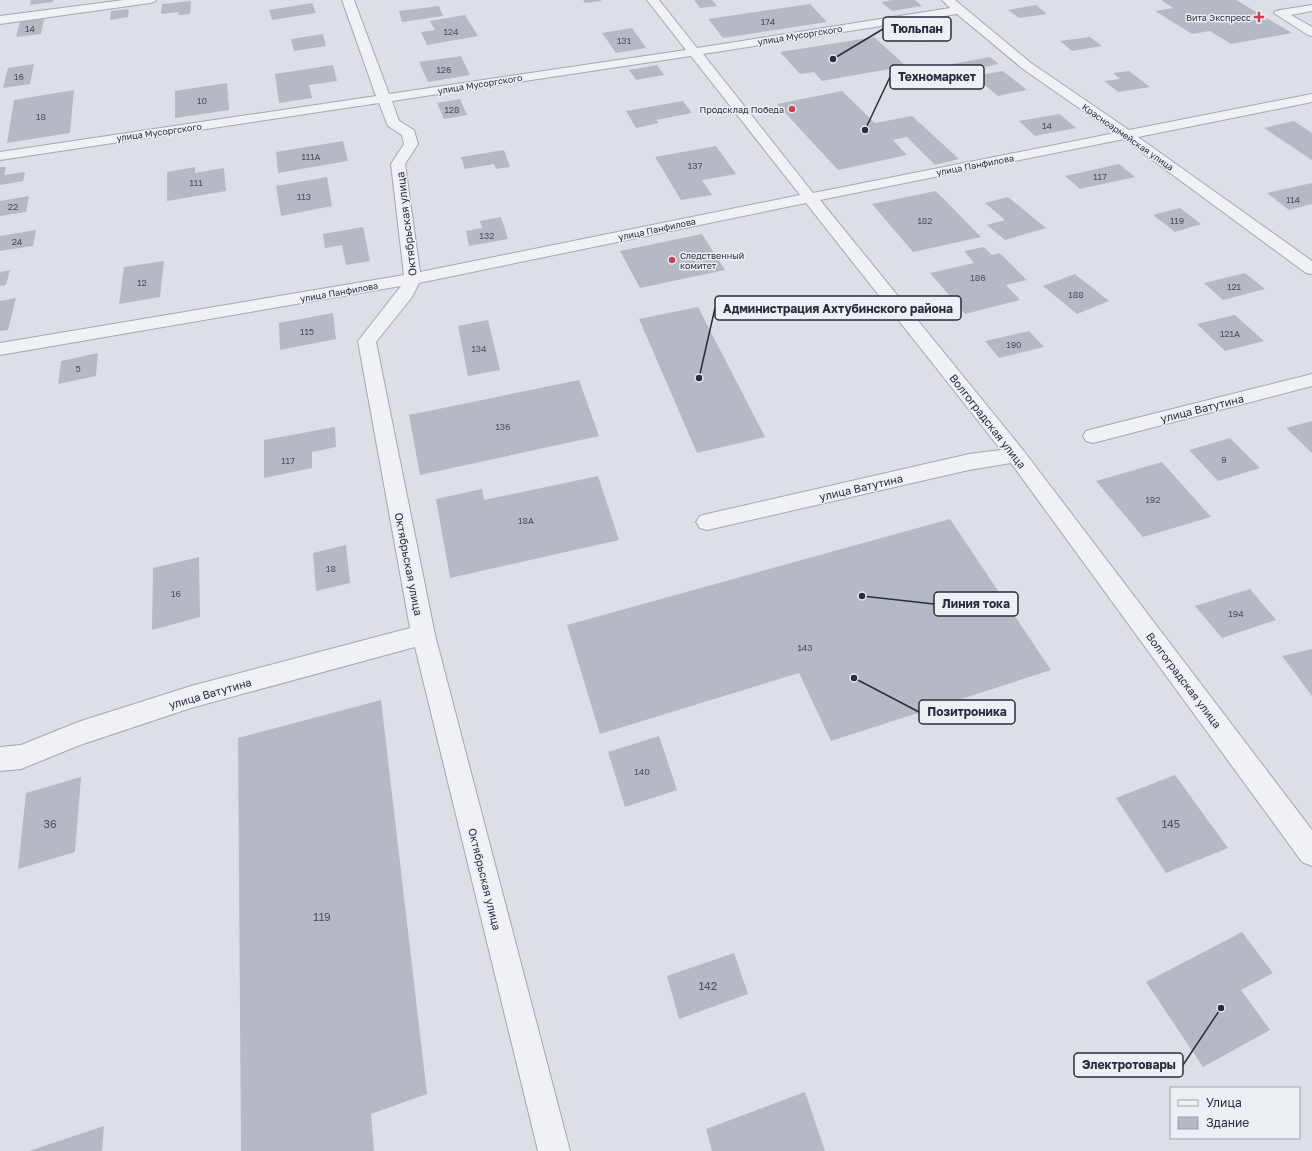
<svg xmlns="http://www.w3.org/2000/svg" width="1312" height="1151" font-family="'Golos Text',sans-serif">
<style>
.building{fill:#b4b9c3}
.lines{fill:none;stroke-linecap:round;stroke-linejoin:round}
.minor-casing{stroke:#a2a7b0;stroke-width:2}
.minor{fill:#eff1f5;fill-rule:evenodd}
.poi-dot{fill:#cd4053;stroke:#eceff4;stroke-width:1.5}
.labels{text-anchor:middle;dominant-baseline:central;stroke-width:3;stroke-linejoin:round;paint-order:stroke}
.far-poi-label{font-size:9px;fill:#262e3d;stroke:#eceff4;text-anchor:end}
.number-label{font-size:9px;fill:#4a515e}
.far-street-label{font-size:9px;fill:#262e3d;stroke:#eceff4}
.street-label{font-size:11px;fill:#262e3d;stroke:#eceff4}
.near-number-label{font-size:11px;fill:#4a515e}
.leader{fill:none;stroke:#262e3d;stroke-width:1.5}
.callout-dot{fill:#262e3d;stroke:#eceff4;stroke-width:1.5}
.callout{fill:#eceff4;stroke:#262e3d;stroke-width:1.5}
.callout-label{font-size:12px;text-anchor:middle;font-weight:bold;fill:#262e3d}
</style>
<rect width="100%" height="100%" fill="#dce0e6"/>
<!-- building -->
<path class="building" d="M 31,0 L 53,0 L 53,2 L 30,5 Z
M 583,0 L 601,0 L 601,1 L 585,3 Z
M 694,0 L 712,0 L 717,6 L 700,8 Z
M 892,0 L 915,0 L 922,6 L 892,11 L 881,2 Z
M 1161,0 L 1236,0 L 1292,33 L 1231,44 L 1210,31 L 1192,34 L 1155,11 L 1173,8 Z
M 191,1 L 190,14 L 178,15 L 179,12 L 161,14 L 162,4 Z
M 312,3 L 316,13 L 272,20 L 269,10 Z
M 810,4 L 827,22 L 723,38 L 708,19 Z
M 1036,5 L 1047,14 L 1019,18 L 1008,10 Z
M 439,6 L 443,16 L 402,22 L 399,11 Z
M 129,9 L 128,17 L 110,20 L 111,11 Z
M 465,15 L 478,36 L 427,45 L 421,32 L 435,30 L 430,21 Z
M 933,18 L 947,30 L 930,33 L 938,39 L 918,42 L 910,35 L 895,37 L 883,26 Z
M 44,19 L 41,34 L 16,37 L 20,22 Z
M 632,28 L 646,48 L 616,53 L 602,33 Z
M 323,34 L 326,46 L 294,51 L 291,39 Z
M 874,37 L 906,66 L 822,81 L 814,72 L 800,74 L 780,52 Z
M 1090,37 L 1102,46 L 1072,51 L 1060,41 Z
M 461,56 L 470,75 L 428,82 L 419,62 Z
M 990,57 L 999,64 L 962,72 L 952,64 Z
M 34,64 L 30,84 L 3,88 L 8,68 Z
M 333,65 L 337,81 L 309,85 L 312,98 L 279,103 L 275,74 Z
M 657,65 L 664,75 L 636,80 L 629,70 Z
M 1003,71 L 1027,90 L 998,96 L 974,76 Z
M 1129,71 L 1150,87 L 1118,92 L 1104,81 L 1120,79 L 1113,73 Z
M 227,83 L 229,110 L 175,118 L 175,91 Z
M 74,90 L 70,133 L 7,143 L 14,100 Z
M 842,91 L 875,123 L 912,116 L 959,159 L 935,165 L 907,137 L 893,140 L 907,155 L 838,170 L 777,104 Z
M 460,99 L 467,115 L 444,119 L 437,103 Z
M 683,101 L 692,113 L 656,120 L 659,123 L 636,128 L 626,111 Z
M 1060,114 L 1076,128 L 1035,136 L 1019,121 Z
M 1294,121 L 1312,133 L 1312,160 L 1264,128 Z
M 343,141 L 348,161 L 278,173 L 276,152 Z
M 716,146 L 736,174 L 702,180 L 712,195 L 681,200 L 655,157 Z
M 504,150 L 510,167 L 496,169 L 494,164 L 465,169 L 461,157 Z
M 1119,164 L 1135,177 L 1080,189 L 1065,176 Z
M 0,167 L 6,167 L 4,175 L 25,172 L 23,181 L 0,185 Z
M 195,167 L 195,173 L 224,168 L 226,191 L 167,201 L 167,172 Z
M 327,177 L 332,206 L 281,216 L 276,186 Z
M 1312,183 L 1312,204 L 1289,210 L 1267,193 Z
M 936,191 L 981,237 L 913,252 L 872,204 Z
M 29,196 L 26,212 L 0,216 L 0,201 Z
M 1008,197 L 1046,228 L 1005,240 L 987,225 L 1005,220 L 985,203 Z
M 1180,208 L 1201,224 L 1175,232 L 1153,215 Z
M 501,217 L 508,239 L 469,246 L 466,231 L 482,228 L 480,221 Z
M 363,227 L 370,261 L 346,265 L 342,245 L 325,248 L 323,234 Z
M 36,230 L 33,246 L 0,251 L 0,236 Z
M 702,234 L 725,270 L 640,288 L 620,251 Z
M 984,247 L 992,255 L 1000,253 L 1027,280 L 1006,285 L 1020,300 L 965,314 L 930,273 L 974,263 L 964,251 Z
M 164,261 L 160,297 L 119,304 L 124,267 Z
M 10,270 L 6,285 L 0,286 L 0,272 Z
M 1245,273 L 1265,289 L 1223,300 L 1204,283 Z
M 1075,274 L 1109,301 L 1077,314 L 1043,286 Z
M 16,298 L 8,330 L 0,331 L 0,301 Z
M 698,307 L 765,437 L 697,453 L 639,319 Z
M 333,313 L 336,339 L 280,350 L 279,323 Z
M 1235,315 L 1264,341 L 1225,351 L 1197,324 Z
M 488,320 L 500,370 L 468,376 L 458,326 Z
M 1029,331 L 1044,347 L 999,358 L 985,341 Z
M 98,353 L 96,376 L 58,384 L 61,361 Z
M 579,380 L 599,436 L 420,475 L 409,415 Z
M 1312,421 L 1312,453 L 1286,428 Z
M 335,427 L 336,447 L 312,452 L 312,468 L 264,478 L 264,440 Z
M 1230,438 L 1260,468 L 1218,481 L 1189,450 Z
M 1162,462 L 1211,517 L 1143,537 L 1096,481 Z
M 598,476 L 619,540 L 450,578 L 436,499 L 482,489 L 484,500 Z
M 950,519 L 1051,670 L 831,741 L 799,673 L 600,734 L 567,625 Z
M 346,545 L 350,583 L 316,591 L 313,553 Z
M 199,557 L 200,617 L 152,630 L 153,568 Z
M 1250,589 L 1276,620 L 1222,638 L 1195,606 Z
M 1312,649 L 1312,696 L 1282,656 Z
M 381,700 L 427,1094 L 371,1114 L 374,1151 L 241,1151 L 238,738 Z
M 659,736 L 677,790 L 625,807 L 608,752 Z
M 1175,775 L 1228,848 L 1166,873 L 1116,798 Z
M 81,777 L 75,852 L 18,869 L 26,793 Z
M 1242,932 L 1273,973 L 1241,990 L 1270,1030 L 1203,1067 L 1146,982 Z
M 734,953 L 748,994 L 679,1019 L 667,976 Z
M 805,1092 L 825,1151 L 712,1151 L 706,1129 Z
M 104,1126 L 102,1151 L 29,1151 Z"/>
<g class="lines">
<!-- minor casing -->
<g class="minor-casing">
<path id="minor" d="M 124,0 L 156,0 L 154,2 L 150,3 L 0,24 L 0,16 Z
M 342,0 L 354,0 L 389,94 L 686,50 L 647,0 L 659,0 L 697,48 L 950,8 L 942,0 L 955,0 L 1031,63 L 1129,130 L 1312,94 L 1312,102 L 1138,137 L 1312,261 L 1312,274 L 1306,273 L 1124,139 L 820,200 L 1023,450 L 1312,830 L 1312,866 L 1302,862 L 1011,463 L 969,470 L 707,530 L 700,528 L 696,522 L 700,516 L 707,514 L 969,454 L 1001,450 L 806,203 L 419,283 L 412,297 L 376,342 L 435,635 L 570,1151 L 538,1151 L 415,647 L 191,708 L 80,745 L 21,769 L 0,771 L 0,747 L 21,745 L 78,722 L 191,686 L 410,628 L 358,341 L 401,286 L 0,355 L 0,343 L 404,275 L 391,164 L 404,144 L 402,135 L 388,126 L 379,103 L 0,160 L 0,152 L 376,96 ZM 957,14 L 1023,69 L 1115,133 L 813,193 L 703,54 ZM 691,56 L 800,195 L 420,272 L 405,164 L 418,144 L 414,130 L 399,121 L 392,101 Z
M 1312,5 L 1312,11 L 1291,15 L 1312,27 L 1312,36 L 1308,35 L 1274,13 L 1276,11 L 1280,10 Z
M 1312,374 L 1312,386 L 1093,443 L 1086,441 L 1083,436 L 1086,431 L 1093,429 Z"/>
</g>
<!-- minor -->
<use href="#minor" class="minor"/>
</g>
<!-- markers -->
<g class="poi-dot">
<path d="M1257 11h4v4h4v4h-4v4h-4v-4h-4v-4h4z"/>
<circle cx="792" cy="109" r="4"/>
<circle cx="672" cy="260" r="4"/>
</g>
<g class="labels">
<!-- far-poi labels -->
<g class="far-poi-label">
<text x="1251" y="17">Вита Экспресс</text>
<text x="784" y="109">Продсклад Победа</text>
<text x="680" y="255" text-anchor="start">Следственный<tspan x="680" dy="10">комитет</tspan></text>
</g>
<!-- number labels -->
<g class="number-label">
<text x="768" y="21">174</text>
<text x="30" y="28">14</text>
<text x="451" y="31">124</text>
<text x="624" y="40">131</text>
<text x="444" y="69">126</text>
<text x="19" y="76">16</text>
<text x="202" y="100">10</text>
<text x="452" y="109">128</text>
<text x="41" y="116">18</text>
<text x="1047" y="125">14</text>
<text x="311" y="156">111А</text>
<text x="695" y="165">137</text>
<text x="1100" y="176">117</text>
<text x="196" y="182">111</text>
<text x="304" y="196">113</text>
<text x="1293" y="199">114</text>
<text x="13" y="206">22</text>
<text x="925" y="220">182</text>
<text x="1177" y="220">119</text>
<text x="487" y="235">132</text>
<text x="17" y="241">24</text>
<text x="978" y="277">186</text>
<text x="142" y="282">12</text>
<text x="1234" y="286">121</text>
<text x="1076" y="294">188</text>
<text x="307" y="331">115</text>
<text x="1230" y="333">121А</text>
<text x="1014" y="344">190</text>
<text x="479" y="348">134</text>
<text x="78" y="368">5</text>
<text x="503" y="426">136</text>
<text x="1224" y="459">9</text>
<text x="288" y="460">117</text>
<text x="1153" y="499">192</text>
<text x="526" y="520">18А</text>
<text x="331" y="568">18</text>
<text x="176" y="593">16</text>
<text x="1236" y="613">194</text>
<text x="805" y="647">143</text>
<text x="642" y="771">140</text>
</g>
<!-- far-street labels -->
<g class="far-street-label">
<text transform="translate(800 35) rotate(-9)">улица Мусоргского</text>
<text transform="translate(480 84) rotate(-9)">улица Мусоргского</text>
<text transform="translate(159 132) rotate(-8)">улица Мусоргского</text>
<text transform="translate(1128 137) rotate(35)">Красноармейская улица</text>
<text transform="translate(975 165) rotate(-11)">улица Панфилова</text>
<text transform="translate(657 229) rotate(-12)">улица Панфилова</text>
<text transform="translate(339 292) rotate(-10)">улица Панфилова</text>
</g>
<!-- street labels -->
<g class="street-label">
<text transform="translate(406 224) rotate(-97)">Октябрьская улица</text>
<text transform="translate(1202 408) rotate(-14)">улица Ватутина</text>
<text transform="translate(988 421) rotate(52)">Волгоградская улица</text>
<text transform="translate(861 487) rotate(-13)">улица Ватутина</text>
<text transform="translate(409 564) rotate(79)">Октябрьская улица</text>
<text transform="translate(1184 680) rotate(53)">Волгоградская улица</text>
<text transform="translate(210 693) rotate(-16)">улица Ватутина</text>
<text transform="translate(485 879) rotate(76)">Октябрьская улица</text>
</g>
<!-- near-number labels -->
<g class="near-number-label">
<text x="50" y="823">36</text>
<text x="1171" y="823">145</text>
<text x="322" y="916">119</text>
<text x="708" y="985">142</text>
</g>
</g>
<!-- callouts -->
<path class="leader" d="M833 59L883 29M865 130L890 77M699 378L715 308M862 596L934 604M854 678L919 712M1221 1008L1183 1065"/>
<g class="callout-dot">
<circle cx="833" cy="59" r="4"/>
<circle cx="865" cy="130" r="4"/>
<circle cx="699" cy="378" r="4"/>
<circle cx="862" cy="596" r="4"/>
<circle cx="854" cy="678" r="4"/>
<circle cx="1221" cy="1008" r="4"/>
</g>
<g class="callout">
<rect x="883" y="17" width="68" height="24" rx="4"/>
<rect x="890" y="65" width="94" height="24" rx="4"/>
<rect x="715" y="296" width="246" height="24" rx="4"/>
<rect x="934" y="592" width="84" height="24" rx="4"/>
<rect x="919" y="700" width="96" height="24" rx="4"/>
<rect x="1074" y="1053" width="109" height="24" rx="4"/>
</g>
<g class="callout-label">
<text x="917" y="33">Тюльпан</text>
<text x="937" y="81">Техномаркет</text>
<text x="838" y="313">Администрация Ахтубинского района</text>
<text x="976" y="608">Линия тока</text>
<text x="967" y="716">Позитроника</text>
<text x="1129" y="1069">Электротовары</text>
</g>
<!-- legend -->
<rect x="1170" y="1087" width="130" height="52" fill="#eceff4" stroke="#9da2ab"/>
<rect x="1178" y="1100" width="20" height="6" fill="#eff1f5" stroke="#9da2ab"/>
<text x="1206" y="1107" font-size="12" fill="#262e3d">Улица</text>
<rect x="1178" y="1117" width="20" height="12" fill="#b4b9c3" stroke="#9da2ab"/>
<text x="1206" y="1127" font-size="12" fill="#262e3d">Здание</text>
</svg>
